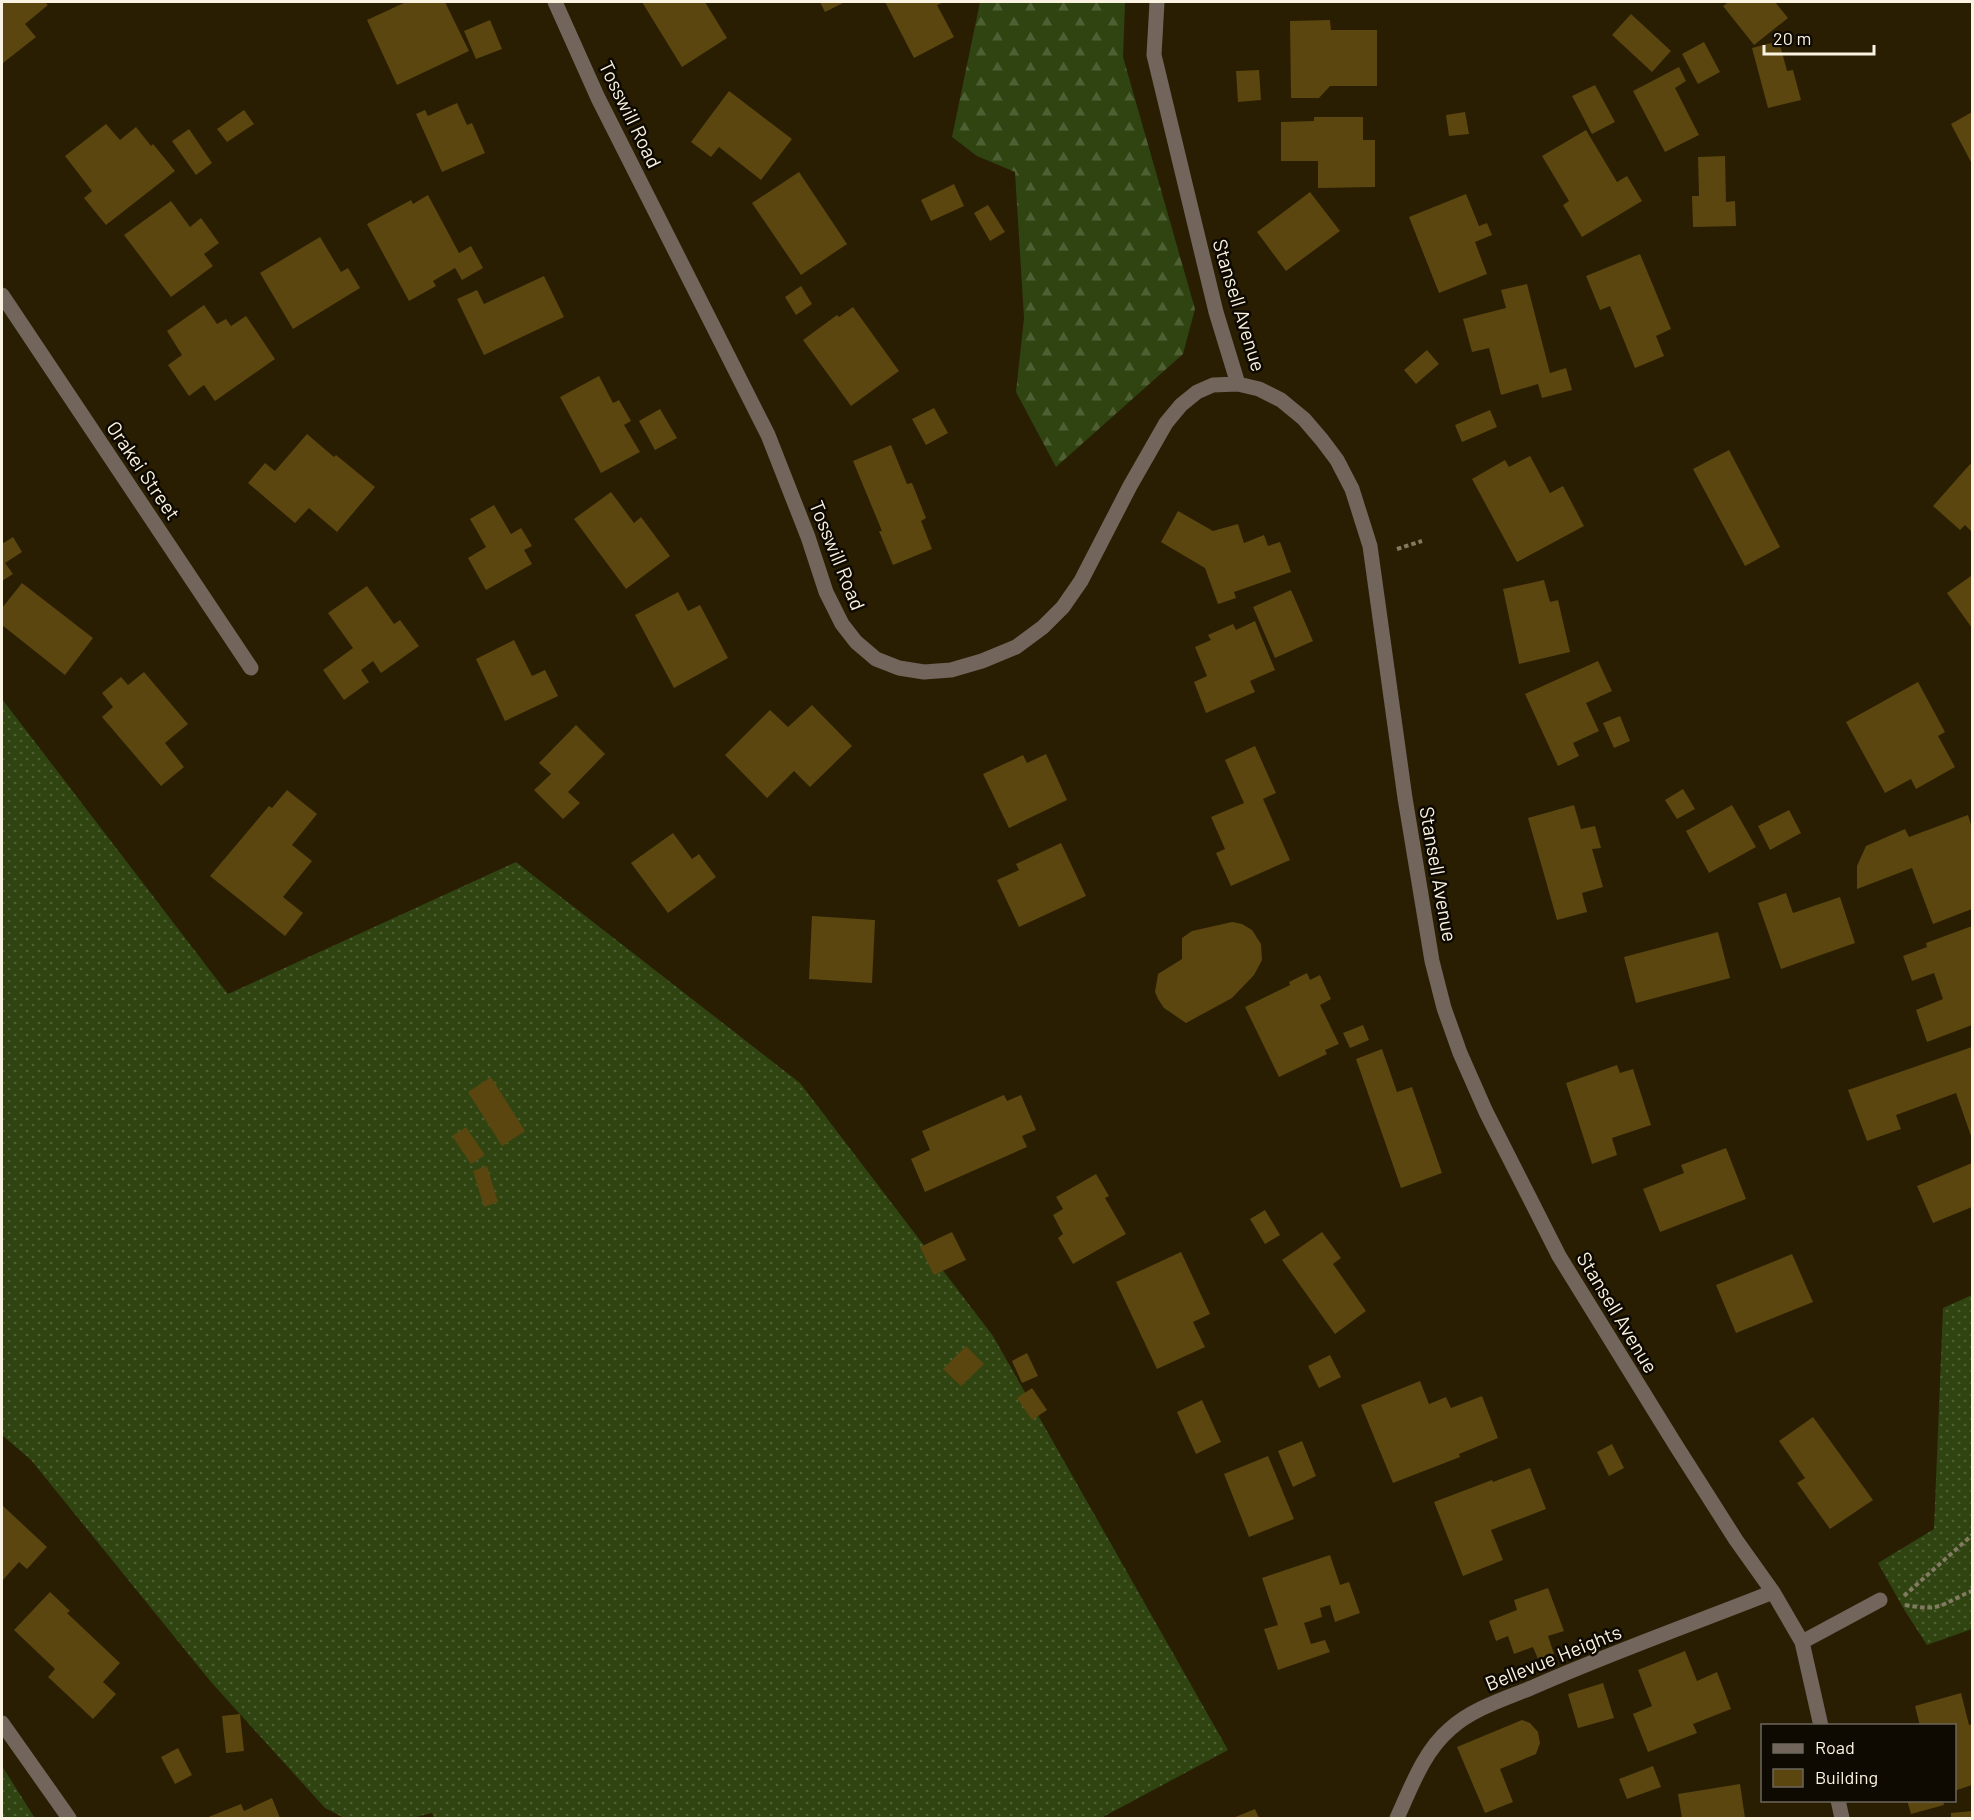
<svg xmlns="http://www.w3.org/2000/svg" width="1974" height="1820" font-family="Barlow,sans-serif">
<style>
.grass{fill:url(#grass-dots)}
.forest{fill:url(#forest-firs)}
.building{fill:#5b4610}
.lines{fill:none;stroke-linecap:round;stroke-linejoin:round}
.path{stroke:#837a62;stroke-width:4;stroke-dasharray:4.5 3;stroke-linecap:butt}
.minor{stroke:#71655c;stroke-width:15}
.labels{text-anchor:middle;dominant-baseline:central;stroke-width:5;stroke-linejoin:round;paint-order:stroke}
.street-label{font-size:20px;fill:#faf3e2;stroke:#0e0901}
</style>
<defs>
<pattern id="grass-dots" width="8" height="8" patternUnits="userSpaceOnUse" patternTransform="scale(1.5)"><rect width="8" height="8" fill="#2f4411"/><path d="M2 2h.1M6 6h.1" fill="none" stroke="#4e5f33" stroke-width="1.8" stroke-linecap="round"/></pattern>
<pattern id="forest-firs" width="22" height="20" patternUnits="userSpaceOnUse" patternTransform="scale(1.5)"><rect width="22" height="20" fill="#2f4411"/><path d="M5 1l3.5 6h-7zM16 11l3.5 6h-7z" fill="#4e5f33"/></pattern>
</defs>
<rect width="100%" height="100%" fill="#291e02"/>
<!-- grass -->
<path class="grass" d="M 2,699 L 228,994 L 516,862 L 800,1083 L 993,1336 L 1228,1750 L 1101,1818 L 434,1818 L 432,1813 L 412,1818 L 344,1818 L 325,1808 L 211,1682 L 31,1460 L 2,1435 Z
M 1972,1295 L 1972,1629 L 1927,1645 L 1905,1611 L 1878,1563 L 1934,1529 L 1943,1308 Z
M 2,1766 L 31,1812 L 35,1818 L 2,1818 Z"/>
<!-- forest -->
<path class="forest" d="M 980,2 L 1125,2 L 1123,57 L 1195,309 L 1183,354 L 1056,467 L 1016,392 L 1024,318 L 1015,172 L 977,156 L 952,137 Z"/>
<!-- building -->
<path class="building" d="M 2,2 L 45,2 L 48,5 L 25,24 L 36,37 L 3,63 L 2,61 Z
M 406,2 L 445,2 L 469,51 L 397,85 L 367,20 Z
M 642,2 L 705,2 L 727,38 L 682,67 Z
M 820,2 L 845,2 L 825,12 Z
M 885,2 L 944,2 L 937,5 L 954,37 L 914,58 Z
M 1729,2 L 1775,2 L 1788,18 L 1754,45 L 1723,6 Z
M 1631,14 L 1671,51 L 1652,72 L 1612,35 Z
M 490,20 L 502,49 L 476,59 L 464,31 Z
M 1330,20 L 1331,30 L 1377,30 L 1377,86 L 1330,86 L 1319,98 L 1291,98 L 1290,21 Z
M 1779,41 L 1787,71 L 1793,70 L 1801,100 L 1768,108 L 1752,48 Z
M 1704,42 L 1720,72 L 1698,84 L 1682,54 Z
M 1679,67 L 1686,81 L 1675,88 L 1699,135 L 1665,152 L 1633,91 Z
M 1259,70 L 1261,100 L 1238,102 L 1236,71 Z
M 1595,85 L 1615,122 L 1592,134 L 1572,96 Z
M 729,91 L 792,139 L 761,180 L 719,147 L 711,157 L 691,142 Z
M 457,103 L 467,125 L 472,123 L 485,153 L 442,172 L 416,114 L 425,110 L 428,116 Z
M 244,110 L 254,124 L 227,142 L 217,129 Z
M 1465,112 L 1469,134 L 1449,136 L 1446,115 Z
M 1972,112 L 1972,164 L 1951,124 Z
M 1314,117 L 1363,117 L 1363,140 L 1375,140 L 1375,187 L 1318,188 L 1318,161 L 1281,161 L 1281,122 L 1314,121 Z
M 106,124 L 120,140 L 136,127 L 151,146 L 153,144 L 175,171 L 106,225 L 84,198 L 92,191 L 65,156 Z
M 189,129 L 212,163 L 196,175 L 172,141 Z
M 1586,130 L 1617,182 L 1627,176 L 1642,201 L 1582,237 L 1563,205 L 1569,201 L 1542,156 Z
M 1725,156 L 1726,202 L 1735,201 L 1736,226 L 1693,227 L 1692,196 L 1699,196 L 1698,157 Z
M 799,172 L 847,244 L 801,275 L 752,203 Z
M 954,184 L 964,206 L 931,221 L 921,200 Z
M 1310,192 L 1340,231 L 1286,271 L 1257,232 Z
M 1466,194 L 1479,226 L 1487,223 L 1492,235 L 1475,242 L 1487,274 L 1439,293 L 1409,217 Z
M 428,195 L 459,253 L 471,246 L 483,268 L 462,280 L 455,268 L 433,281 L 436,286 L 409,301 L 367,224 L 411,200 L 413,204 Z
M 171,201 L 190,227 L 201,218 L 219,243 L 204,254 L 213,266 L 171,297 L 124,235 Z
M 988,205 L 1005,232 L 990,241 L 974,213 Z
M 320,237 L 341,272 L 348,268 L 360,288 L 293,329 L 260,273 Z
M 1640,254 L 1671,329 L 1656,336 L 1664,356 L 1635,368 L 1610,306 L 1600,310 L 1586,276 Z
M 544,276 L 564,317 L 484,355 L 457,299 L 477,290 L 484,304 Z
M 1527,284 L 1550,373 L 1566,368 L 1572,390 L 1542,398 L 1538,384 L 1501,395 L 1489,348 L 1472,352 L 1463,319 L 1506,308 L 1501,290 Z
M 801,286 L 812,304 L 796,315 L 785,297 Z
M 204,305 L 217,324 L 226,319 L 231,326 L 246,316 L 275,359 L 215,401 L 204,385 L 189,396 L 168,365 L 182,355 L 167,331 Z
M 853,307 L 899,371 L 851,406 L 803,340 L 837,315 L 839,317 Z
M 1427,350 L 1439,364 L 1416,384 L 1404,370 Z
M 599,376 L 613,403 L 619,400 L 631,421 L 624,425 L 640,452 L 601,473 L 560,397 Z
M 934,408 L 948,433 L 926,445 L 912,419 Z
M 660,409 L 677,438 L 655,450 L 639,421 Z
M 1490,410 L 1497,427 L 1462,442 L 1455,425 Z
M 307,434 L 334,457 L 336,455 L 375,487 L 337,532 L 309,508 L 295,523 L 248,483 L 265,463 L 275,471 Z
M 891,445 L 907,484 L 912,483 L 926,518 L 921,521 L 932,549 L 893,565 L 879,531 L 882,531 L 853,461 Z
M 1729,450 L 1780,547 L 1745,566 L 1693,469 Z
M 1530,456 L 1550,493 L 1563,486 L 1584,526 L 1517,562 L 1472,479 L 1505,460 L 1509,467 Z
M 1972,462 L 1972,532 L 1965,525 L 1960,530 L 1933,506 Z
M 611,492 L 634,523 L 641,517 L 670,556 L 626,589 L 574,519 Z
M 494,505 L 511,534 L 521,528 L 532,546 L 524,550 L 532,564 L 486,590 L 468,558 L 486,547 L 470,519 Z
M 1178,511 L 1213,531 L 1238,524 L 1244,543 L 1264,535 L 1268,546 L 1280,542 L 1291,572 L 1234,592 L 1236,598 L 1218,604 L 1205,568 L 1161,542 Z
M 13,537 L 22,552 L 5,563 L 13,574 L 2,581 L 2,544 Z
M 1971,576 L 1972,578 L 1972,628 L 1947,593 Z
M 1544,580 L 1550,602 L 1558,600 L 1570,652 L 1519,664 L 1503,589 Z
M 22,583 L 93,638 L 65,675 L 2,625 L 2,608 Z
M 367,586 L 394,624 L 400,620 L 419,646 L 381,673 L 373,661 L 361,670 L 369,682 L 344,700 L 323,670 L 353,648 L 328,613 Z
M 1291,590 L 1313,641 L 1275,658 L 1253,607 Z
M 678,592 L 688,611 L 700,605 L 728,658 L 674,688 L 635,615 Z
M 1255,621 L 1275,670 L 1250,681 L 1255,692 L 1206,713 L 1194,682 L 1207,676 L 1195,647 L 1211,640 L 1208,635 L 1233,624 L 1236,630 Z
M 514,640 L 532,676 L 545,670 L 558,696 L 505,721 L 476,659 Z
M 1598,661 L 1612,691 L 1586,703 L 1599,731 L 1573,743 L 1579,756 L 1558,766 L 1525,694 Z
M 144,672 L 188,724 L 165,743 L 184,767 L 161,786 L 102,717 L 113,707 L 102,693 L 121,677 L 128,685 Z
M 1918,682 L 1945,732 L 1938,736 L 1955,767 L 1916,789 L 1911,779 L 1885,793 L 1846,722 Z
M 812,705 L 852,746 L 810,787 L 794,771 L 767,798 L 725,755 L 770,710 L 788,727 Z
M 1620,716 L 1630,741 L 1614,748 L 1603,723 Z
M 576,725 L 605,754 L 568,792 L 580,803 L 563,819 L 534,790 L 551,774 L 539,763 Z
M 1255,746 L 1276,793 L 1263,799 L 1290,860 L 1231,886 L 1216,853 L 1225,849 L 1211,817 L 1244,803 L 1225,760 Z
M 1046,754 L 1067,800 L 1009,828 L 983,774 L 1023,755 L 1027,763 Z
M 1683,789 L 1695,809 L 1677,819 L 1665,800 Z
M 287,790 L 317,814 L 292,845 L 312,861 L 283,897 L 303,913 L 285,936 L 210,876 L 269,806 L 272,808 Z
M 1574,805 L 1581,829 L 1595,826 L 1601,848 L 1592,849 L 1603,887 L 1582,893 L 1587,912 L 1557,920 L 1528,818 Z
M 1732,805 L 1756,847 L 1709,873 L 1686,831 Z
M 1789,810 L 1801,833 L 1770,850 L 1758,826 Z
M 1968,815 L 1972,828 L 1972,850 L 1971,850 L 1972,855 L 1972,909 L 1933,924 L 1912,868 L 1857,889 L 1857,866 L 1866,846 L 1905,829 L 1909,837 Z
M 673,833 L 692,859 L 699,854 L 716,877 L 668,913 L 631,863 Z
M 1061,843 L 1086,896 L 1019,927 L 997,880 L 1019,870 L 1016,864 Z
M 1786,893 L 1793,913 L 1840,897 L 1855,943 L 1781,969 L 1758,903 Z
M 812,916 L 875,920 L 872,983 L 809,979 Z
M 1232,922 L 1242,924 L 1252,930 L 1261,944 L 1262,960 L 1254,975 L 1232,998 L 1186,1023 L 1164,1008 L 1158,999 L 1155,992 L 1158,974 L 1182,959 L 1182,938 L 1192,931 Z
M 1972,926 L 1972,1025 L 1927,1042 L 1916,1010 L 1943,999 L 1934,973 L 1912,981 L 1903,956 L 1927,947 L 1926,943 Z
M 1718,932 L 1730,978 L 1636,1003 L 1624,957 Z
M 1307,973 L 1310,980 L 1320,975 L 1331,999 L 1320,1005 L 1339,1044 L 1325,1050 L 1327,1054 L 1279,1077 L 1245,1007 L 1290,985 L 1289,982 Z
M 1363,1025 L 1369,1040 L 1350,1048 L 1343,1033 Z
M 1972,1047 L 1972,1135 L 1971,1136 L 1956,1093 L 1896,1115 L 1901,1129 L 1867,1141 L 1848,1090 Z
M 1382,1049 L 1397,1092 L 1412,1087 L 1442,1173 L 1401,1188 L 1356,1059 Z
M 1617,1065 L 1620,1073 L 1633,1069 L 1651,1125 L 1612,1138 L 1617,1155 L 1592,1164 L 1566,1083 Z
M 491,1077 L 525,1131 L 502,1146 L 468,1092 Z
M 1004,1095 L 1007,1101 L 1021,1095 L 1036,1130 L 1022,1136 L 1027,1147 L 925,1192 L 911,1159 L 930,1150 L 922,1131 Z
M 466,1127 L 485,1155 L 471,1164 L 452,1136 Z
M 1726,1148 L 1746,1199 L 1660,1232 L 1643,1189 L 1684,1173 L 1681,1165 Z
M 1972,1163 L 1972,1207 L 1933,1223 L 1917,1186 Z
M 487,1166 L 498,1202 L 484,1207 L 473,1171 Z
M 1096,1174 L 1109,1196 L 1105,1198 L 1126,1234 L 1073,1264 L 1058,1238 L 1063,1234 L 1053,1215 L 1063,1209 L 1056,1197 Z
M 1265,1210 L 1280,1235 L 1265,1244 L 1250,1219 Z
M 952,1232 L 966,1260 L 934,1275 L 920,1247 Z
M 1322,1232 L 1341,1258 L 1333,1264 L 1366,1311 L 1335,1334 L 1282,1260 Z
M 1181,1252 L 1210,1314 L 1193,1322 L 1205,1347 L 1157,1369 L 1116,1282 Z
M 1792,1254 L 1813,1302 L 1736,1333 L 1716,1285 Z
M 966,1346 L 984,1364 L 961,1386 L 943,1369 Z
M 1027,1353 L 1038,1376 L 1022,1383 L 1012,1361 Z
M 1330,1355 L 1341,1377 L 1319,1388 L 1308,1366 Z
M 1420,1381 L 1429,1404 L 1446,1397 L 1451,1408 L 1482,1396 L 1498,1438 L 1459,1454 L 1460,1457 L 1393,1483 L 1361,1405 Z
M 1032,1388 L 1047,1410 L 1032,1420 L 1017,1398 Z
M 1202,1400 L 1221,1442 L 1196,1454 L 1177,1412 Z
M 1813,1417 L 1873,1500 L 1830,1529 L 1797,1483 L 1805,1478 L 1779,1441 Z
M 1302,1441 L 1316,1476 L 1293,1487 L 1278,1451 Z
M 1612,1444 L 1624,1468 L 1609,1476 L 1597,1452 Z
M 1268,1456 L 1294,1519 L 1249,1537 L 1224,1474 Z
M 1530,1468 L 1546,1509 L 1491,1530 L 1503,1560 L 1463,1576 L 1434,1502 L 1492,1480 L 1493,1482 Z
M 2,1505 L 47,1547 L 27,1569 L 19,1562 L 2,1581 Z
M 1330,1555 L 1340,1585 L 1349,1582 L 1360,1613 L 1335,1622 L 1330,1605 L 1320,1608 L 1322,1617 L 1304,1623 L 1311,1644 L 1325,1640 L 1330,1652 L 1278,1670 L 1264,1629 L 1278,1625 L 1262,1578 Z
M 1548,1588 L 1564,1631 L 1548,1636 L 1554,1654 L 1538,1659 L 1533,1647 L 1514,1654 L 1508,1636 L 1496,1641 L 1489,1621 L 1517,1610 L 1514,1600 Z
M 50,1592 L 70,1611 L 67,1613 L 120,1663 L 103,1682 L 116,1694 L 93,1719 L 48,1677 L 55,1669 L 14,1630 Z
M 1685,1651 L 1697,1681 L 1717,1672 L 1731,1709 L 1693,1724 L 1697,1733 L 1648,1752 L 1633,1714 L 1652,1706 L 1638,1670 Z
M 1603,1683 L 1614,1718 L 1578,1728 L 1568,1694 Z
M 1961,1693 L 1969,1725 L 1972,1724 L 1972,1785 L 1954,1791 L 1954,1726 L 1920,1726 L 1915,1706 Z
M 240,1714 L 244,1751 L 226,1753 L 222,1716 Z
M 1522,1720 L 1530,1723 L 1538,1732 L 1540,1743 L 1536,1754 L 1500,1769 L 1513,1802 L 1485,1813 L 1457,1747 Z
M 178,1748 L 192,1775 L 175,1784 L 161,1757 Z
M 1653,1766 L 1661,1787 L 1627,1799 L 1619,1779 Z
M 1740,1784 L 1745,1818 L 1682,1818 L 1678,1794 Z
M 272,1798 L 280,1818 L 206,1818 L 241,1804 L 244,1811 Z
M 1907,1800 L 1943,1800 L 1944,1805 L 1911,1814 Z
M 1255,1809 L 1259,1818 L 1233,1818 Z
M 1972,1811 L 1972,1818 L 1951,1818 L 1951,1813 Z"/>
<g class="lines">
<!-- path -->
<path class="path" d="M 1397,549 L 1422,541
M 1904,1596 L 1972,1535
M 1905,1605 C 1943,1612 1940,1604 1972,1591"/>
<!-- minor -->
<path class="minor" d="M 555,2 L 598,98 L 768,435 L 808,537 L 826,592 L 842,624 L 856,642 L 876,659 L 899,668 L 924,672 L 951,670 L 982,661 L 1016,647 L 1043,627 L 1063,607 L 1081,581 L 1130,486 L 1166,423 L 1181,405 L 1197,392 L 1213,385 L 1238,384 L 1259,389 L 1281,400 L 1304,419 L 1322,440 L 1337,460 L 1352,489 L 1370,546 L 1405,798 L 1432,961 L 1444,1008 L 1460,1053 L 1486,1112 L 1559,1256 L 1675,1444 L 1736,1540 L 1773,1592 L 1802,1642 L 1821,1726
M 1157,2 L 1154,55 L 1216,312 L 1238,384
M 2,295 L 251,668
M 1802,1642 L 1880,1600
M 2,1723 L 69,1818
M 1838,1800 L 1842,1818
M 1397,1818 C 1411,1788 1423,1752 1450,1729 C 1472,1709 1504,1699 1531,1688 C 1610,1653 1692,1624 1773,1592"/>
</g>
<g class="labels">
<!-- street labels -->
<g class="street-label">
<text transform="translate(631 114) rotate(64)">Tosswill Road</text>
<text transform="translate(1240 305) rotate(73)">Stansell Avenue</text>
<text transform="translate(144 470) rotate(56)">Orakei Street</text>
<text transform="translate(838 555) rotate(68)">Tosswill Road</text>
<text transform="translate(1439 874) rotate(80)">Stansell Avenue</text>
<text transform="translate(1618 1312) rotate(59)">Stansell Avenue</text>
<text transform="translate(1553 1657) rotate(-22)">Bellevue Heights</text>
</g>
</g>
<!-- border -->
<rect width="1974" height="1820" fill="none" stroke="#faf3e2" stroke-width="6"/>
<!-- legend -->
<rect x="1761" y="1724" width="195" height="78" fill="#0e0901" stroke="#6c675b" stroke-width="1.5"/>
<rect x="1773" y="1744" width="30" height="9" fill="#71655c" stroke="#6c675b" stroke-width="1.5"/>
<text x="1815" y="1754" font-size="18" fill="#faf3e2">Road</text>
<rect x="1773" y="1769" width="30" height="18" fill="#5b4610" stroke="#6c675b" stroke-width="1.5"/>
<text x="1815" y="1784" font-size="18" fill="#faf3e2">Building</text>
<!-- scale -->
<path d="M1764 45v9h110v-9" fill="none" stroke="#faf3e2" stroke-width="3"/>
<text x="1773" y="45" font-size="18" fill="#faf3e2" stroke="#0e0901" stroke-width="4.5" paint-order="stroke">20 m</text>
</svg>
